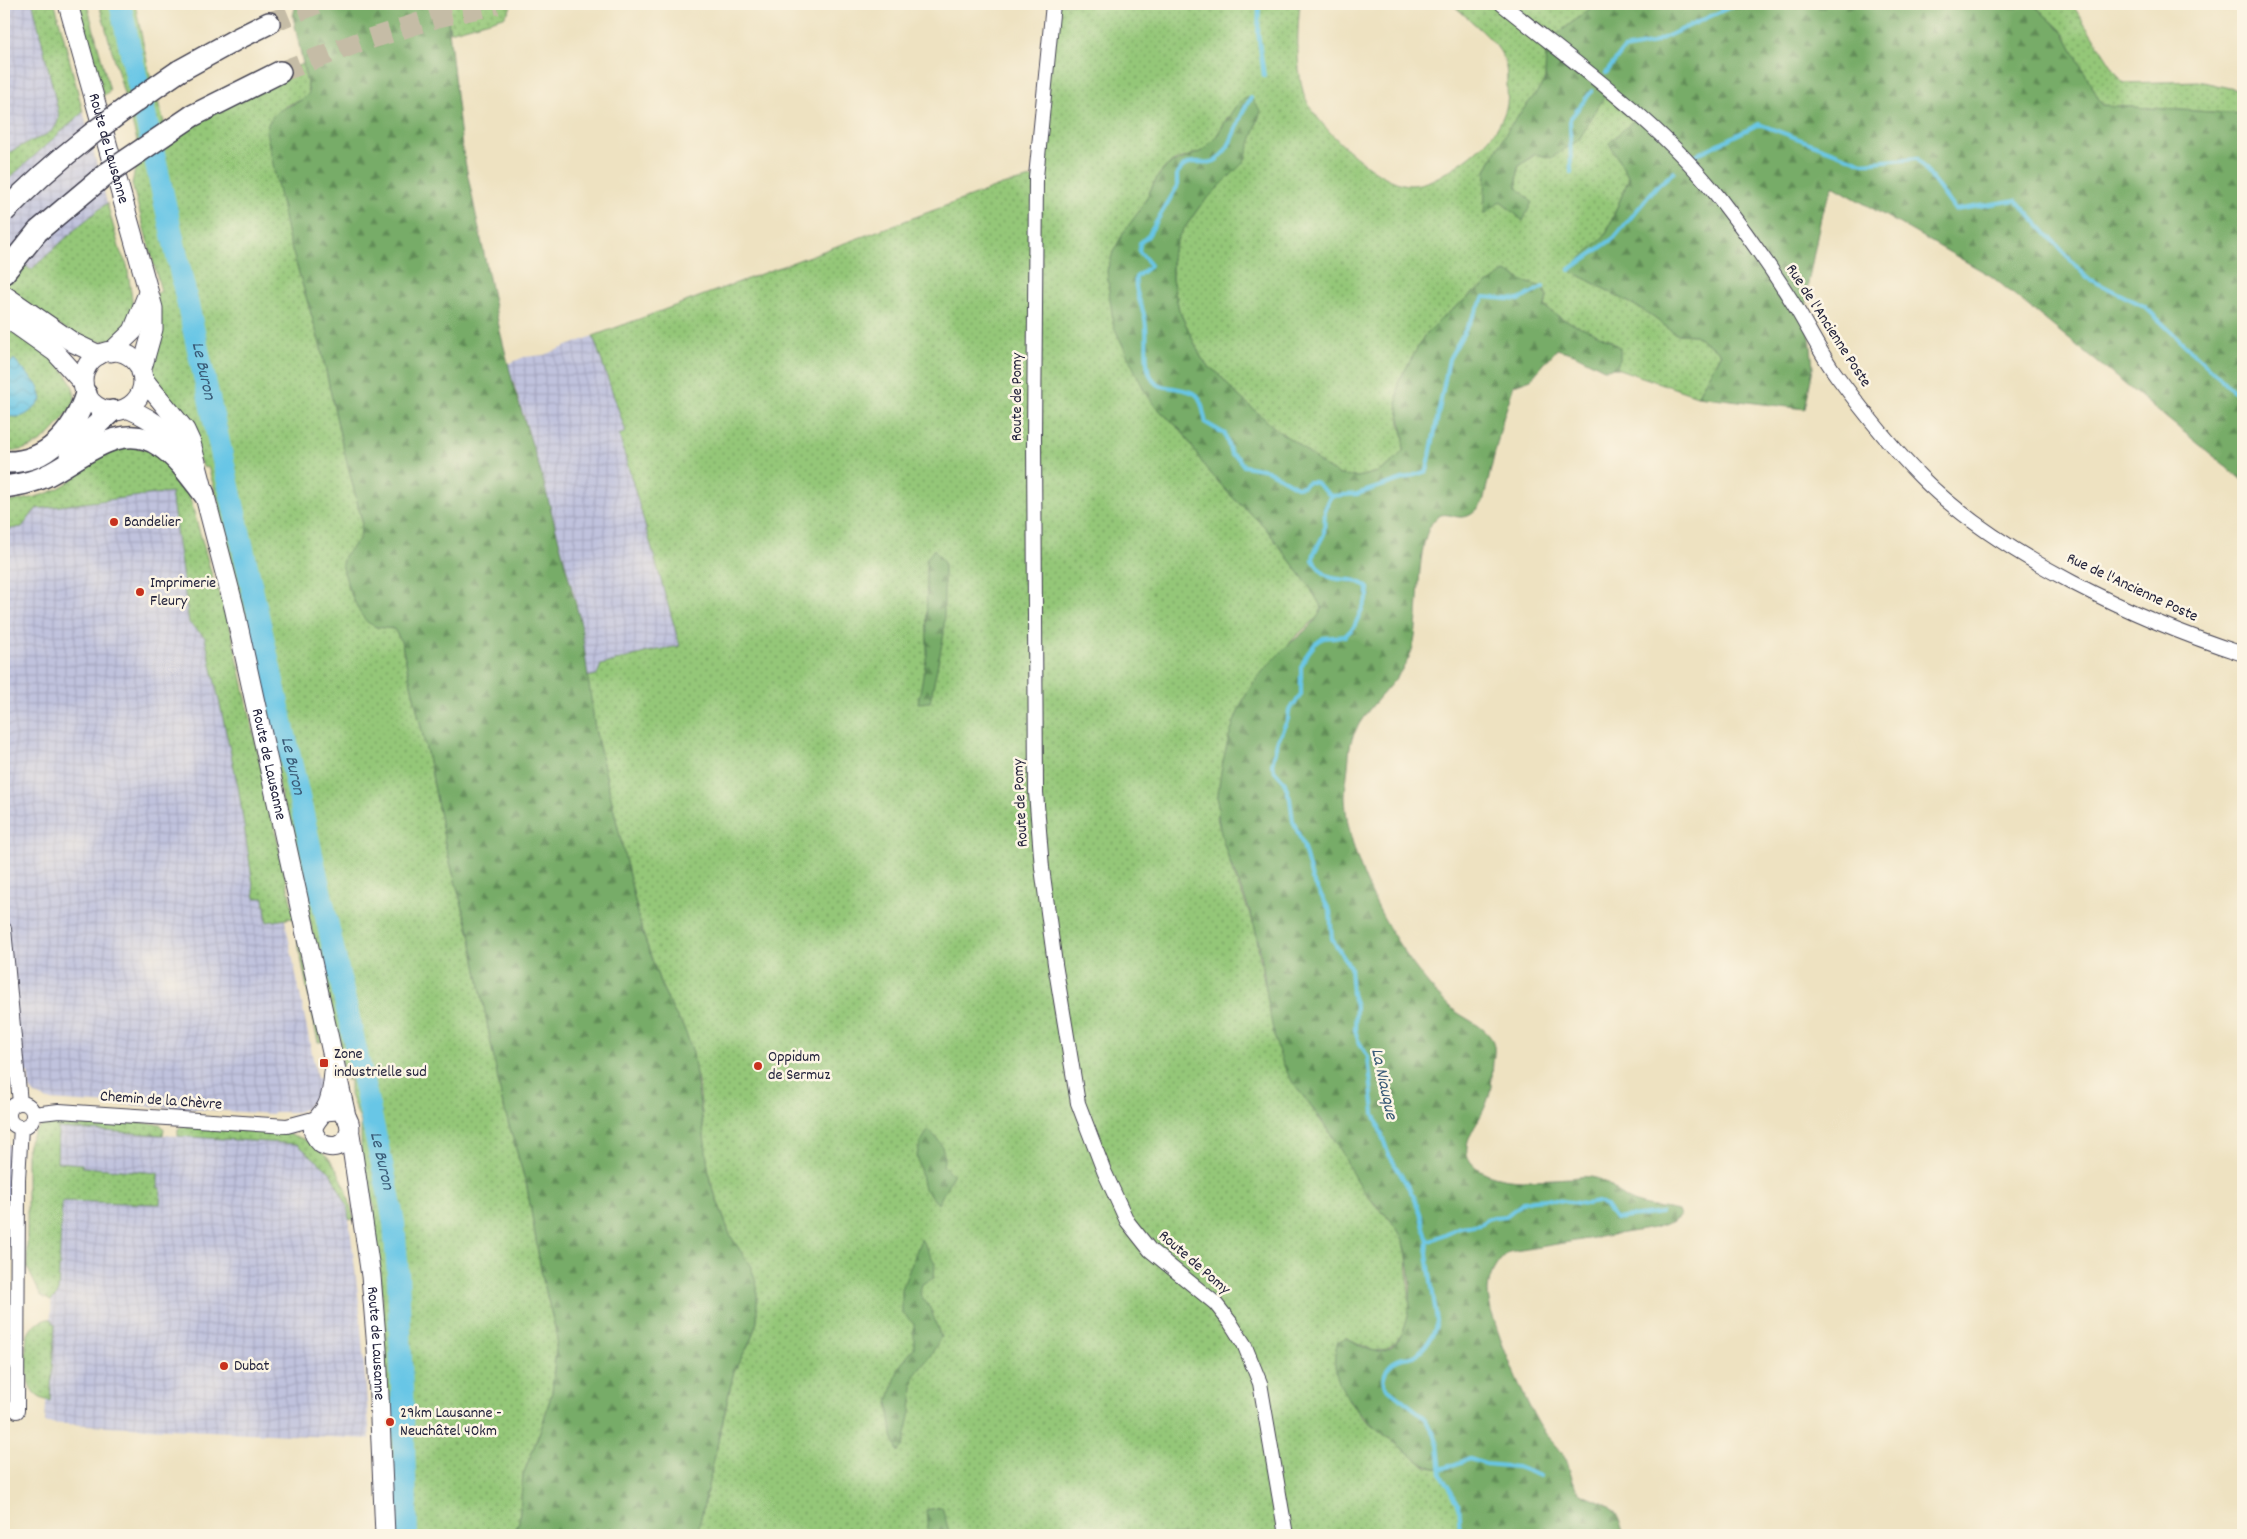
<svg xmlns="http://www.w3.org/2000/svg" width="2247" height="1539" font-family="Dekko,sans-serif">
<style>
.industrial{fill:url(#industrial-grid)}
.grass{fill:url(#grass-dots);stroke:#5b745a}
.forest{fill:url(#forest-firs);stroke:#4c6752}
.water{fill:url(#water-waves);stroke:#457490}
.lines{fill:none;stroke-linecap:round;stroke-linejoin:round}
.stream{stroke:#68c6e6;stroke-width:4}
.river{stroke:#68c6e6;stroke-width:22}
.highway-tunnel{stroke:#c5bca6;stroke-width:21;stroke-dasharray:21 11;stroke-linecap:butt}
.minor-casing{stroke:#413f4f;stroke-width:16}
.major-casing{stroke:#413f4f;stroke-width:21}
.highway-casing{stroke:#413f4f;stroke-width:24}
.minor{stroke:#fff;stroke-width:14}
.major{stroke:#fff;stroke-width:19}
.highway{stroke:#fff;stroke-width:21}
.highway-bridge-casing{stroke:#413f4f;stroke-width:24;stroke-linecap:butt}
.highway-bridge{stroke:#fff;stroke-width:21}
.poi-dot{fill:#c8321e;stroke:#fcf5e5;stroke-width:2}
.labels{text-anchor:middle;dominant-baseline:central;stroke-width:5;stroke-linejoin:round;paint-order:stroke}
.street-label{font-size:16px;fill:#22223b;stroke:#fcf5e5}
.poi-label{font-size:16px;fill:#22223b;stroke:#fcf5e5;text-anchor:start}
.water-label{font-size:18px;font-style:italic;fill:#3a5b77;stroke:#fcf5e5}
</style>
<defs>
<pattern id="industrial-grid" width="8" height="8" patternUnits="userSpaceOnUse" patternTransform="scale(1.25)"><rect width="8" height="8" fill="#c0c2dd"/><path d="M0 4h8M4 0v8" fill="none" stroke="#a5a6bf"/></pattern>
<pattern id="grass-dots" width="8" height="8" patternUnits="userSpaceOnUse" patternTransform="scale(1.25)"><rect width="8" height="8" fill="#94c778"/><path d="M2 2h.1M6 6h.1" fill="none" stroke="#78a164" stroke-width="1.8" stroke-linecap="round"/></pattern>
<pattern id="forest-firs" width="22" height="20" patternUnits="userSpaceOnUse" patternTransform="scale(1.25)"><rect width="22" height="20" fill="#77ac68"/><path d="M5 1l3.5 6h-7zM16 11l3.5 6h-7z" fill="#618c57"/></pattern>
<pattern id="water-waves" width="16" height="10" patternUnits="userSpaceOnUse" patternTransform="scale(1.25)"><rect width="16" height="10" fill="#68c6e6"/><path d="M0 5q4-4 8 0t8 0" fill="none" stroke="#5aaac6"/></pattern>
</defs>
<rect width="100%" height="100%" fill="#fcf5e5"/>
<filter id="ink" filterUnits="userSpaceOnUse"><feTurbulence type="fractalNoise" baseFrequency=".02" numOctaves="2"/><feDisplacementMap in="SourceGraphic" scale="10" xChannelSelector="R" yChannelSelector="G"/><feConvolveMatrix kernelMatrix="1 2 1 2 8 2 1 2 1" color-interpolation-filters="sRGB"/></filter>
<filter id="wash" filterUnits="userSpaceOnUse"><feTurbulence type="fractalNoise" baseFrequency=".0096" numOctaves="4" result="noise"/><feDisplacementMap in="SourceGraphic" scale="20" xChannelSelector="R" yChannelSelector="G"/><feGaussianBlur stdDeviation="1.12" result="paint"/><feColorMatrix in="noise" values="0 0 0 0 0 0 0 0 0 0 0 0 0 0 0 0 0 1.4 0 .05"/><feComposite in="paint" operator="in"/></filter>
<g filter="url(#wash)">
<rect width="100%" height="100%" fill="#eee2c1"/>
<!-- industrial -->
<path class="industrial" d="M 4,4 L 55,4 L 107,203 L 80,225 L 31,270 L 4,250 Z
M 593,336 L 626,432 L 619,436 L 680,646 L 651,651 L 601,665 L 597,675 L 587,677 L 581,624 L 576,602 L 542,476 L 508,364 L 524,357 L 544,355 Z
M 171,492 L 189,623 L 205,637 L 238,786 L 255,898 L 264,898 L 267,922 L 285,920 L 317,1078 L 320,1078 L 318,1095 L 306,1108 L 298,1112 L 273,1112 L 273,1114 L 48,1100 L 35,1095 L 30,1089 L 28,1073 L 11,1074 L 4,1007 L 4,530 L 22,527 L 35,509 Z
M 58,1128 L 297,1144 L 330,1172 L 347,1205 L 349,1219 L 359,1302 L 370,1439 L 45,1423 L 51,1310 Z
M 4,1130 L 11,1152 L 8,1422 L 4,1421 Z"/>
<!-- grass -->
<path class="grass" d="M 33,4 L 55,4 L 83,112 L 4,183 L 4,155 C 12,151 21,146 29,142 C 44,136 62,131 58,110 Z
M 78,4 L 87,4 L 110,91 L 103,96 Z
M 99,4 L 135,4 L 149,71 L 167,132 L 280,72 L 303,64 L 309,93 L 304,99 L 285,106 L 280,191 L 288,236 L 320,344 L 341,439 L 362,521 L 360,538 L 344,556 L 376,627 L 394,629 L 401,641 L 431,770 L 446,848 L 470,934 L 502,1101 L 527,1187 L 542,1276 L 557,1336 L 552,1392 L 542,1426 L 523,1475 L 519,1522 L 512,1535 L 385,1535 L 384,1327 L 380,1267 L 371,1210 L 375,1209 L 361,1157 L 361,1122 L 350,1095 L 350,1080 L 346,1080 L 215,506 L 219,504 L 208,467 L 204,468 L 155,382 L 152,373 L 156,294 L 161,291 L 132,184 L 139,148 Z
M 446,4 L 512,4 L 509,11 L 504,17 L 450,32 Z
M 1053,4 L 1300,4 C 1297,31 1296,64 1303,91 C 1310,121 1378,185 1410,185 C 1424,185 1437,178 1448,171 C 1473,156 1501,134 1507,104 C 1508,98 1507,91 1507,85 C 1507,76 1507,64 1502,55 C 1495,40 1465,16 1452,4 L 1492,4 L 1546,47 L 1545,82 L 1510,126 L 1486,170 L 1501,201 L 1522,220 L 1517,187 L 1518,167 L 1536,154 L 1608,90 L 1638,116 L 1609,143 L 1629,178 L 1606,234 L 1570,270 L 1643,310 L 1676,334 L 1695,335 L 1721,353 L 1697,396 L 1616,368 L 1620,359 L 1612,341 L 1556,316 L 1545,307 L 1547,296 L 1543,287 L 1524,282 L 1512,274 L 1472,294 L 1441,319 L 1424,336 L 1398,383 L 1400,424 L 1404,437 L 1403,451 L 1392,463 L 1378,472 L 1357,477 L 1340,475 L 1324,466 L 1295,442 L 1278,431 L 1233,391 L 1219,374 L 1208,366 L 1201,357 L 1179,310 L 1172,279 L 1172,254 L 1179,236 L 1200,206 L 1244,162 L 1228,116 C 1221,128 1213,146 1200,152 C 1190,156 1177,158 1168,165 C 1154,176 1149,196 1140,211 C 1126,232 1115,246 1107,271 L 1156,407 L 1182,431 L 1205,467 L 1232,497 L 1264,526 L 1309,586 L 1322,608 L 1318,617 L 1296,636 L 1252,685 L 1242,703 L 1217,818 L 1232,870 L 1255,927 L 1263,976 L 1281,1056 L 1291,1079 L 1341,1149 L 1356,1180 L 1375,1205 L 1392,1221 L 1403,1238 L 1407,1256 L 1410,1309 L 1404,1331 L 1396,1342 L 1386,1349 L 1374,1351 L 1347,1338 L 1348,1399 L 1362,1417 L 1387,1437 L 1427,1467 L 1441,1469 L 1441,1475 L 1458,1503 L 1460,1535 L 697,1535 L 734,1371 L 750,1342 L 757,1322 L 739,1250 L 730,1235 L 710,1180 L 706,1156 L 699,1085 L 684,1028 L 674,1012 L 661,985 L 642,931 L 595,729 L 587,677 L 597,675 L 601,665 L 652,651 L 680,646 L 619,435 L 626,432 L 593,336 L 1002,185 L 1036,177 Z
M 1508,4 L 1596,4 L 1552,38 Z
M 2033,4 L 2072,4 L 2123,83 L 2199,81 L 2243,91 L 2243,114 L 2101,105 L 2064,33 Z
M 107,203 L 120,251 L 127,265 L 133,306 L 127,327 L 112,340 L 91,342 L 80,339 L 4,289 L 4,250 L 31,270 L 80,225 Z
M 4,325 C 30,343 77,365 75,403 C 54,431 41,451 4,452 Z
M 115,445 L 158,450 L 187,488 L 214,582 L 227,612 L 322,1042 L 318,1042 L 293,918 L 267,922 L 264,898 L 255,898 L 238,786 L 205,637 L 189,623 L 171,492 L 36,509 L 22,527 L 4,530 L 4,502 C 26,500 47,496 66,484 C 77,477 83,468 92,460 C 99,454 107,450 115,445 Z
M 63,1118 L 160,1124 L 164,1129 L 163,1135 L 58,1128 L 57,1162 L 82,1164 L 82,1167 L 158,1173 L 158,1188 L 161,1188 L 160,1204 L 62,1201 L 58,1294 L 51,1301 L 41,1296 L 27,1267 L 27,1149 C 31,1130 44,1120 63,1118 Z
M 182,1126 L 279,1132 C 329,1140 345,1175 354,1220 L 349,1219 L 347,1205 L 330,1172 L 297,1144 L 178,1136 L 178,1129 Z
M 47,1319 L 52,1319 L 55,1325 L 50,1401 C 26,1397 26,1374 26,1355 C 26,1346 25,1337 31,1329 C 35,1323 42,1321 47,1319 Z"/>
<!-- forest -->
<path class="forest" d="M 296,4 L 446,4 L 462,147 L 500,331 L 514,387 L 542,476 L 581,624 L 595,729 L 642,931 L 661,985 L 674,1012 L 684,1028 L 693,1052 L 710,1181 L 730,1235 L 751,1267 L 757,1286 L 757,1322 L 750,1342 L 734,1371 L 697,1535 L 512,1535 L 519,1522 L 523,1475 L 542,1426 L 552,1392 L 557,1336 L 542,1276 L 527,1187 L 502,1101 L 470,934 L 446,848 L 431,770 L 401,641 L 394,629 L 376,627 L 367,622 L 360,613 L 349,590 L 342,564 L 344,556 L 360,538 L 362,521 L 341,439 L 320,344 L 288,236 L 266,131 C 272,103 295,110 309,93 L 293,16 Z
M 1596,4 L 2033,4 L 2064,33 L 2102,105 L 2243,114 L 2243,480 L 1991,276 L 1833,186 L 1822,212 L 1806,294 L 1813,368 L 1805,409 L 1697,396 L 1721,353 L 1695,335 L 1676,334 L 1643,310 L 1569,270 L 1606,234 L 1629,178 L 1609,143 L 1638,116 L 1608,90 L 1579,140 L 1551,158 L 1535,154 L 1518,167 L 1517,187 L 1532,202 L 1523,221 L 1501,201 L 1484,215 L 1486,170 L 1510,126 L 1545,82 L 1546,47 L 1552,38 Z
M 1251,98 L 1261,111 L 1244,162 L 1200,206 L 1179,236 L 1172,254 L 1172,279 L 1179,310 L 1201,357 L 1208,366 L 1219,374 L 1233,391 L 1278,431 L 1295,442 L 1324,466 L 1340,475 L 1357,477 L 1378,472 L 1392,463 L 1403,451 L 1404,437 L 1397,404 L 1398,383 L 1424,336 L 1441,319 L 1472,294 L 1505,272 L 1512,274 L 1525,282 L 1543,287 L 1547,296 L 1545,307 C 1567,326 1598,329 1620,348 L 1620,359 L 1616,368 L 1604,369 L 1574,354 L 1557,349 L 1531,379 L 1514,385 L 1503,419 L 1483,502 C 1463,532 1449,506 1436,518 C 1413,540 1422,620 1412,650 C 1400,685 1362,706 1351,742 C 1349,749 1349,759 1348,767 C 1347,777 1345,787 1345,797 C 1347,861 1394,948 1437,994 C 1442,998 1446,1004 1451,1008 C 1463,1018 1483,1025 1491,1038 C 1496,1045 1494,1055 1493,1062 C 1492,1076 1492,1089 1487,1102 C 1478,1128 1447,1155 1486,1173 C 1511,1184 1544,1179 1571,1178 C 1577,1177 1585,1176 1591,1177 C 1608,1179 1618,1196 1634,1202 C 1647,1208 1664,1207 1678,1211 L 1680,1216 L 1674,1221 L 1654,1228 L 1509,1252 C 1496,1262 1489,1275 1488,1291 C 1487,1315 1526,1404 1540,1426 C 1547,1437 1558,1445 1564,1456 C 1569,1465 1569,1480 1576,1488 C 1586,1501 1608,1498 1616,1514 C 1620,1520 1621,1528 1624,1535 L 1460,1535 L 1458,1503 L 1441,1475 L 1441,1469 C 1421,1466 1414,1457 1398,1445 C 1367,1422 1322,1386 1338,1341 L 1347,1338 C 1355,1342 1366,1350 1375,1351 C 1419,1354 1414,1263 1402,1238 C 1392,1216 1369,1202 1356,1180 C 1350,1171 1346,1159 1340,1149 C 1327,1124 1308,1104 1292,1081 C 1266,1041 1268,973 1255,928 C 1243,883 1213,842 1218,794 C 1221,761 1233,713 1252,685 C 1260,673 1271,662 1281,652 C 1294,638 1316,626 1322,608 L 1309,586 L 1264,526 L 1232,497 L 1205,467 L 1182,431 L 1156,407 L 1144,390 L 1114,327 L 1110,300 L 1107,271 L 1113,252 L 1125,230 L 1140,210 L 1157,178 L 1168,165 L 1202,151 L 1215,138 L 1235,107 L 1243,99 Z
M 934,549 L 944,563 L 944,634 L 930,702 L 918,703 L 927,654 L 926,560 Z
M 928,1130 C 940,1139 947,1151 943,1165 L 953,1175 L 938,1204 L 924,1189 L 917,1155 L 921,1142 Z
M 921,1239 L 935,1263 L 934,1278 L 922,1284 L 920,1294 L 930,1308 L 941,1337 L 931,1355 L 914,1376 L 911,1412 L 903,1447 L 898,1452 L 892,1436 L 888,1402 L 899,1367 L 914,1348 L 914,1324 L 902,1313 L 902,1289 Z
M 942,1507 L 950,1535 L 928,1535 L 926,1510 Z"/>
<!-- water -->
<path class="water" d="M 14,359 L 38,386 L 42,399 C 27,415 26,419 4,416 L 4,370 Z"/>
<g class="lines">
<!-- stream -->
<path class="stream" d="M 1259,4 L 1258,33 L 1264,76
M 1606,73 L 1624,49 L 1650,44 L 1737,4
M 1251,98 C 1237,117 1235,143 1218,159 C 1206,169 1191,152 1177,174 L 1177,187 L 1148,236 L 1140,243 L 1139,251 L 1150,264 L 1149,267 L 1136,277 C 1134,291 1141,302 1144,315 C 1149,333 1144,352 1148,369 C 1149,374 1154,383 1158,385 C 1162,387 1169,387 1174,388 C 1204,393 1199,396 1206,423 L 1225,434 L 1231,454 L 1237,457 L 1244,466 L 1267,470 L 1297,487 L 1303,486 L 1308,482 L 1315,482 L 1331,496 L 1357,494 L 1427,471 L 1449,359 L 1484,297 L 1519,300 L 1543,287
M 1696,155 L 1759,124 L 1863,163 L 1917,158 L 1955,210 L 2016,200 L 2087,278 L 2144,306 L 2243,400
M 1571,173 L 1570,119 L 1592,91
M 1569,270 L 1614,238 L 1656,187 L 1674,172
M 1331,496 L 1325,509 L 1324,534 L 1314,553 L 1313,560 C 1334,593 1346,569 1368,588 L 1368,596 L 1354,627 L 1345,636 L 1323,638 L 1315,644 L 1308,653 L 1301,667 L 1301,695 L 1289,710 L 1288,719 L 1277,742 L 1272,765 L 1275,771 L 1284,781 L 1290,799 L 1293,821 L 1303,845 L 1312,879 L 1330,911 L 1332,939 L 1350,967 L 1352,994 L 1356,1006 L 1355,1030 L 1358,1040 L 1368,1057 L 1374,1113 L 1388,1153 L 1414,1197 L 1420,1213 L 1428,1242 L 1427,1254 L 1437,1321 C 1435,1334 1425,1349 1414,1356 C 1410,1358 1407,1357 1403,1358 C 1388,1362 1381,1374 1386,1387 L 1423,1416 L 1434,1434 L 1438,1444 L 1441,1475 L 1458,1503 L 1460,1535
M 1428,1242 L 1460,1227 L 1481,1224 L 1487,1219 L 1494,1217 L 1506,1216 L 1524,1202 L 1533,1200 L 1547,1199 L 1586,1204 L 1598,1202 L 1606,1206 L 1615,1219 L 1661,1213
M 1441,1469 L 1470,1459 L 1485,1464 L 1517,1467 L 1540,1476"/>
<!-- river -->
<path class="river" id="s1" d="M 120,4 L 388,1191 L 394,1223 L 398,1275 L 407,1535"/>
</g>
</g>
<g filter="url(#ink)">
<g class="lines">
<!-- highway-tunnel -->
<path class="highway-tunnel" d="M 269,23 L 316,4
M 280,72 L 357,43 L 438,17 L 497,4"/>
<!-- minor casing -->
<g class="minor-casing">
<path id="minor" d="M 1053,4 L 1036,177 L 1034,440 L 1036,792 L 1042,868 L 1055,964 L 1078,1103 L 1104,1171 L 1127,1221 L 1150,1250 L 1215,1303 L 1230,1322 L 1244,1344 L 1260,1383 L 1286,1535
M 1502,4 C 1577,65 1660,122 1720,199 C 1745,231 1771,268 1793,303 C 1808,327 1820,353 1837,376 C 1863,411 1891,447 1921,477 C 1998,555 2140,621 2243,654
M 4,929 L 20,1103
M9 1115a12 12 0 1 1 24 0a12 12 0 1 1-24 0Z
M 33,1114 L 59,1111 L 287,1126 L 317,1118
M 17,1411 L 18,1179 L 21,1127"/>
</g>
<!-- major casing -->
<g class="major-casing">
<g id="major">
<path id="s2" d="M 68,4 L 153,308 L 153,329 L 141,372"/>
<path d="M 4,295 L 74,343 L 99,355"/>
<path d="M 4,316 L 55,352 L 83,383"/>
<circle cx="113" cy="381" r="30"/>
<path d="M 111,352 L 133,331 L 148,293"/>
<path id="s3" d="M 143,379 L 185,430 L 191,443 L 234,607 L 346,1116"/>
<path d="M 127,408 C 159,422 171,434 191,462"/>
<path d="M 324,1111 L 338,1110 C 362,1123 346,1156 322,1144 C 306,1129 315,1123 324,1111 C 332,1101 333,1084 334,1072"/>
<path id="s4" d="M 350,1134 L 371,1276 L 377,1349 L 385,1535"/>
</g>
</g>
<!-- highway casing -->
<g class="highway-casing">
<path id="highway" d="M 179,71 L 237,39 L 269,23
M 192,116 L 280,72
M 4,273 L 38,231
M 70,457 L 91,430 L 112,411
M 4,462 C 47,464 74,431 86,394
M 4,487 C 19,485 35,482 48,475 C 82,458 121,419 160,446 C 178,458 191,477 204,494"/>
</g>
<!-- minor -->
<use href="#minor" class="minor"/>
<!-- major -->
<use href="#major" class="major"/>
<!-- highway -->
<use href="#highway" class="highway"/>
<!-- highway-bridge casing -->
<g class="highway-bridge-casing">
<path id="highway-bridge" d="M 4,212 C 56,158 116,114 179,71
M 38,231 L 106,174 L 192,116"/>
</g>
<!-- highway-bridge -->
<use href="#highway-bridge" class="highway-bridge"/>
</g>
</g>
<!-- markers -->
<g class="poi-dot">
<circle cx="114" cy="522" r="5"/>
<circle cx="140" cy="592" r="5"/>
<rect x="319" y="1058" width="10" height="10" rx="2.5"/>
<circle cx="758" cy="1066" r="5"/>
<circle cx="224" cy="1366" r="5"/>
<circle cx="390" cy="1422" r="5"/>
</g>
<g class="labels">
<!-- street labels -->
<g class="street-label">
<text stroke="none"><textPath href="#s2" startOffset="150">Route de Lausanne</textPath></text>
<text transform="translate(1828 326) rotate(57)">Rue de l'Ancienne Poste</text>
<text transform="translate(1017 397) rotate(-90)">Route de Pomy</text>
<text transform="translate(2132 588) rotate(25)">Rue de l'Ancienne Poste</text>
<text stroke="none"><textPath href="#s3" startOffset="411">Route de Lausanne</textPath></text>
<text transform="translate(1021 803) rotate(-93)">Route de Pomy</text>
<text transform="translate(161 1101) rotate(4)">Chemin de la Chèvre</text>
<text transform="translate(1194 1263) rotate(41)">Route de Pomy</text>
<text stroke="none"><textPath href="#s4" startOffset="211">Route de Lausanne</textPath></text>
</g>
<!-- poi labels -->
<g class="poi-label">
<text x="124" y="522">Bandelier</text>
<text x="150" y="583">Imprimerie<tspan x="150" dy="18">Fleury</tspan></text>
<text x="334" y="1054">Zone<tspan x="334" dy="18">industrielle sud</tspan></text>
<text x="768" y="1057">Oppidum<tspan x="768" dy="18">de Sermuz</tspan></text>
<text x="234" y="1366">Dubat</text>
<text x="400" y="1413">29km Lausanne -<tspan x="400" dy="18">Neuchâtel 40km</tspan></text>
</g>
<!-- water labels -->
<g class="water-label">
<text stroke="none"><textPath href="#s1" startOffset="376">Le Buron</textPath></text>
<text stroke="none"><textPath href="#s1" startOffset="781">Le Buron</textPath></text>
<text transform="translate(1383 1084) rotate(78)">La Niauque</text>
<text stroke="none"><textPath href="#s1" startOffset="1186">Le Buron</textPath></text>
</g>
</g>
<!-- margin -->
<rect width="2247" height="1539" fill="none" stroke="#fcf5e5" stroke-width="20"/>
</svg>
